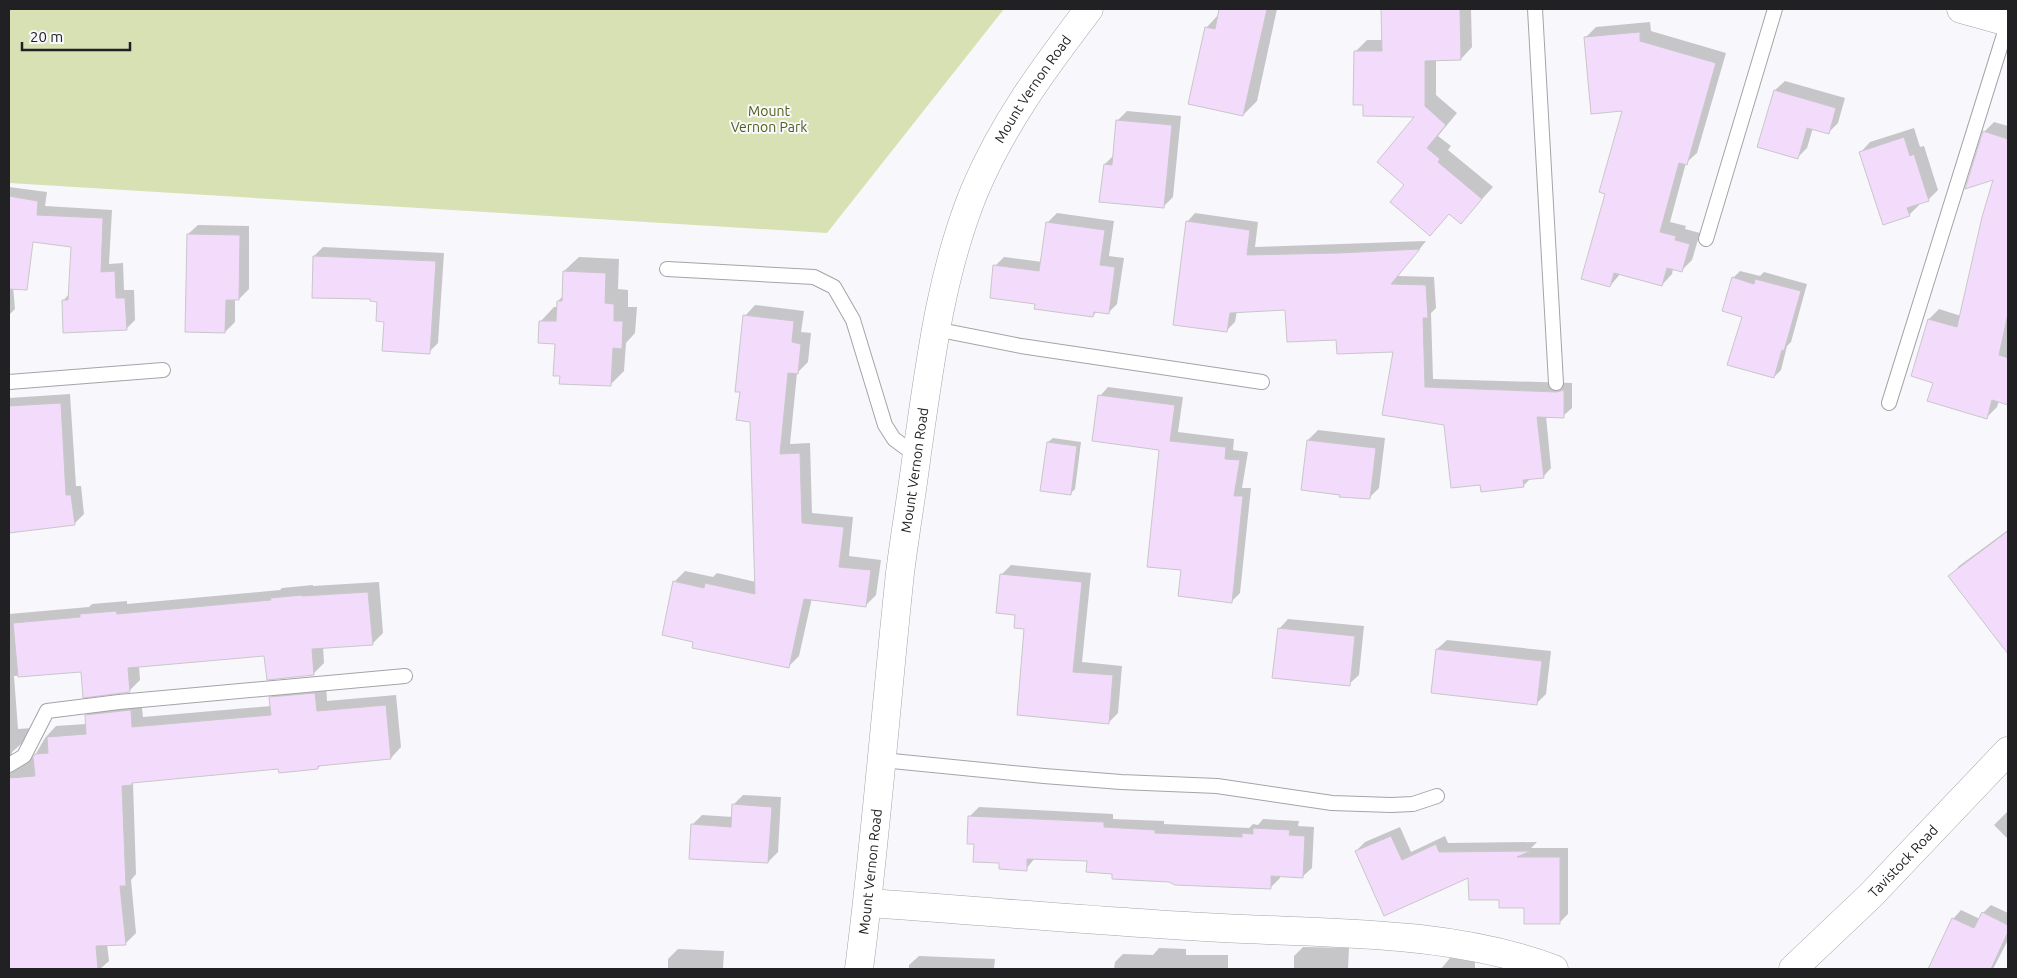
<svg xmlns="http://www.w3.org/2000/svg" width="2017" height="978" font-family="Ubuntu,sans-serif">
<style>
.green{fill:#d7e1b4}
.shadow{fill:#0003}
.building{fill:#f3dbfb;stroke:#c9c7ca}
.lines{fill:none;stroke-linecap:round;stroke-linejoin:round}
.service-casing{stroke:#a4a4a8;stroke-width:16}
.minor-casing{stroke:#a4a4a8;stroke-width:29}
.service{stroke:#fff;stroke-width:14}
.minor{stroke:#fff;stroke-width:28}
.labels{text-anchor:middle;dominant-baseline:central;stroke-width:4;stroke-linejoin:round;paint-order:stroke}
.street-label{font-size:14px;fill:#212123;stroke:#f8f8fc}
.park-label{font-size:14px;fill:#515c16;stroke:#f8f8fc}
</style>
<rect width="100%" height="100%" fill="#f8f8fc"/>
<!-- green -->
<path class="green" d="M 9,9 L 1004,9 L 827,233 L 9,183 Z"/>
<!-- shadow -->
<path class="shadow" d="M 1221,9 L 1277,9 L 1257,101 L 1243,115 L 1206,28 L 1219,14 Z
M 1382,9 L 1471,9 L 1472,47 L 1461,59 L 1436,60 L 1436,95 L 1457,113 L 1438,136 L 1451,146 L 1448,150 L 1493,187 L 1461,222 L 1450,213 L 1430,235 L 1406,184 L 1417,116 L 1364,104 L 1355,52 L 1367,40 L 1383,40 Z
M 1650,22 L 1651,31 L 1726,53 L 1697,153 L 1686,163 L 1670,222 L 1686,226 L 1685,229 L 1700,233 L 1692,260 L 1681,271 L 1673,269 L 1672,274 L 1662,285 L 1621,273 L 1610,286 L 1607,193 L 1623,110 L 1586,37 L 1596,27 Z
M 1785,81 L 1845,98 L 1838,123 L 1828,133 L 1813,128 L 1807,148 L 1797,158 L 1775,90 Z
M 1127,111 L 1181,116 L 1173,197 L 1163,207 L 1105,164 L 1114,155 L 1117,121 Z
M 1994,122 L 2008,126 L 2008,404 L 1999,401 L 1997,407 L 1987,417 L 1935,382 L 1912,375 L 1929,319 L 1939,309 L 1961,316 L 1995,178 L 1984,132 Z
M 1914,128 L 1920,147 L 1924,146 L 1938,190 L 1928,200 L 1918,203 L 1919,205 L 1909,215 L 1861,152 L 1870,142 Z
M 9,187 L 47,192 L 45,206 L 112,210 L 109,264 L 123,263 L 124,290 L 134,290 L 135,320 L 126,329 L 63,301 L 69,294 L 72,246 L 9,238 Z
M 1057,213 L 1114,221 L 1109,256 L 1124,258 L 1117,304 L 1108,313 L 1097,311 L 1093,316 L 995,266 L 1004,257 L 1042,262 L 1047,223 Z
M 1195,213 L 1258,222 L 1255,247 L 1426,241 L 1398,276 L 1434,277 L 1436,308 L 1431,313 L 1433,379 L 1572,383 L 1572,408 L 1563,416 L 1546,416 L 1551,468 L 1543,477 L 1531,478 L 1523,486 L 1481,484 L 1445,424 L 1394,350 L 1337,339 L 1287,309 L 1237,311 L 1235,322 L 1227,330 L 1187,222 Z
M 198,225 L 249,226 L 249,289 L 239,299 L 235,299 L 235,322 L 225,332 L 188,234 Z
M 9,240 L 15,309 L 9,315 Z
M 323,247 L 444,253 L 438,343 L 429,352 L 385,320 L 379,301 L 371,298 L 314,256 Z
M 579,257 L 619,259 L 618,289 L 628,290 L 628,307 L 637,307 L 635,333 L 626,343 L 624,371 L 610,385 L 561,375 L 556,343 L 540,322 L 554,307 L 558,307 L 558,301 L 563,296 L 564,271 Z
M 1740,271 L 1760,276 L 1764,272 L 1807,284 L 1791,342 L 1787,346 L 1781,370 L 1774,377 L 1733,278 Z
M 755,305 L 804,311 L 801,332 L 811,333 L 808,362 L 797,373 L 790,444 L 810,443 L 812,513 L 853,517 L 849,556 L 881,560 L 876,595 L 866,605 L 812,598 L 799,656 L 789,666 L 695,641 L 674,582 L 685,571 L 713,577 L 717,573 L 756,582 L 751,420 L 741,391 L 745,316 Z
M 1108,387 L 1183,397 L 1178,432 L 1234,439 L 1233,450 L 1248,452 L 1242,488 L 1251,488 L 1240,593 L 1232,601 L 1183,569 L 1160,449 L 1100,396 Z
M 70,394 L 76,486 L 81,486 L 84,514 L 74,524 L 9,532 L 9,398 Z
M 1318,430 L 1385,438 L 1379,488 L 1369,498 L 1302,489 L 1308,440 Z
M 1053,438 L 1081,442 L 1075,489 L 1070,494 L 1048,442 Z
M 2008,530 L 2008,633 L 1999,640 L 1950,576 L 1959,566 Z
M 1011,565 L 1091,573 L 1082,662 L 1122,666 L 1118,713 L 1109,722 L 1016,614 L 1001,575 Z
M 379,582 L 383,633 L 373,643 L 323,647 L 324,663 L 313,674 L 266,655 L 139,666 L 140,680 L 129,691 L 83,671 L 14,676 L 18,729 L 33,728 L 28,738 L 12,752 L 12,759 L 20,764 L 34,757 L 45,738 L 56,726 L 86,724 L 86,716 L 97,705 L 141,700 L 143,717 L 271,706 L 270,698 L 281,687 L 326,683 L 327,701 L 396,695 L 401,747 L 391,758 L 322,764 L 318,768 L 280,768 L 134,781 L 133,783 L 136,874 L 131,880 L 136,933 L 125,944 L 107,944 L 109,961 L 100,969 L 9,969 L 9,614 L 89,607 L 92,604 L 127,601 L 127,604 L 280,590 L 282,588 L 313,585 L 313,586 Z
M 1288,619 L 1364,626 L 1359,675 L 1349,684 L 1279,629 Z
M 1447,640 L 1551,651 L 1546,694 L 1536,704 L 1437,649 Z
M 743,795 L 781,797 L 778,852 L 768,862 L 692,825 L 702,815 L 733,817 L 733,805 Z
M 979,807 L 1113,814 L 1113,819 L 1164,821 L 1164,824 L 1249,828 L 1253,824 L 1258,825 L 1263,819 L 1299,821 L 1298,826 L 1314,827 L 1312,868 L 1302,877 L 1280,876 L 1280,878 L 1270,888 L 1170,881 L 1114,872 L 1088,860 L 1035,858 L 1026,869 L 1001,862 L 975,843 L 969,817 Z
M 2008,811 L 2008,839 L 1994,825 Z
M 1400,827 L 1411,852 L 1445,836 L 1448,843 L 1537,842 L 1531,848 L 1568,848 L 1568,914 L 1559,923 L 1526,907 L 1500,898 L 1470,876 L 1356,851 L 1365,842 Z
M 1991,905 L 2008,913 L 2008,940 L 1993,969 L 1975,969 L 1937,952 L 1953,919 L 1961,910 L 1980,919 L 1983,913 Z
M 1303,947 L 1349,948 L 1348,969 L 1294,969 L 1294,956 Z
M 1159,948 L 1186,949 L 1186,955 L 1228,955 L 1228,969 L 1114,969 L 1115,962 L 1123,954 L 1153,955 Z
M 678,949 L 724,951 L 723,969 L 668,969 L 668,959 Z
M 919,956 L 995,959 L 994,968 L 1030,969 L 909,969 L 909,965 Z
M 1450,958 L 1475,959 L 1475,969 L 1441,969 Z"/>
<!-- building -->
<path class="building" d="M 1219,9 L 1267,9 L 1243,116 L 1188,104 L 1205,27 L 1215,29 Z
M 1381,9 L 1460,9 L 1461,60 L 1425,61 L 1425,106 L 1446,125 L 1427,148 L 1440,159 L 1438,162 L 1482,199 L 1461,224 L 1449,214 L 1430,236 L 1390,202 L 1404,185 L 1377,162 L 1414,117 L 1363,116 L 1363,105 L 1353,105 L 1354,51 L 1382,51 Z
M 1640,32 L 1640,41 L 1716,63 L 1687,165 L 1679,163 L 1660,232 L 1676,236 L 1675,240 L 1690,244 L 1682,272 L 1667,268 L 1662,286 L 1614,273 L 1610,287 L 1581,279 L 1605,194 L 1599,192 L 1622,111 L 1591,114 L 1584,37 Z
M 1774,90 L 1836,108 L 1829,134 L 1807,128 L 1798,159 L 1757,147 Z
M 1116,120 L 1172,125 L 1164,208 L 1099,202 L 1104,164 L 1112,165 Z
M 1983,131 L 2008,139 L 2008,314 L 1999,355 L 2008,358 L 2008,405 L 1992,400 L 1987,419 L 1927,401 L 1933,383 L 1911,376 L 1928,319 L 1957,327 L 1982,217 L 1993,180 L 1965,189 Z
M 1904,137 L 1910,156 L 1914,154 L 1929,201 L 1907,208 L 1910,216 L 1883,225 L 1859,152 Z
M 9,196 L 38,201 L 37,215 L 103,218 L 101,272 L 115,271 L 116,298 L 125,298 L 127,330 L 63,333 L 62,300 L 68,300 L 71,247 L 33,242 L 27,290 L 9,289 Z
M 1186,221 L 1250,230 L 1247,255 L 1339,253 L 1420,249 L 1391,284 L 1426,285 L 1428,318 L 1423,318 L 1425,387 L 1556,392 L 1564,390 L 1564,418 L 1537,417 L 1544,478 L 1523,480 L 1524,487 L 1481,492 L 1480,485 L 1451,488 L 1444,425 L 1382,415 L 1393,352 L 1337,354 L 1336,340 L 1287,342 L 1285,310 L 1230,313 L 1227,332 L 1173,325 Z
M 1046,222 L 1105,230 L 1100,265 L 1115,267 L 1109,314 L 1094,312 L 1093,317 L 1034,309 L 1035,304 L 990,298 L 993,265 L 1039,271 Z
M 187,234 L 240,235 L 239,300 L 226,300 L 225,333 L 185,332 Z
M 313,256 L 436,261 L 430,354 L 382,351 L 384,322 L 376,321 L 377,302 L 370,301 L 370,299 L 312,298 Z
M 563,271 L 606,273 L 605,303 L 614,304 L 614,321 L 623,321 L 622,349 L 613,348 L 611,386 L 559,384 L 560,376 L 553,376 L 555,344 L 538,343 L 539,321 L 556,321 L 557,301 L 562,301 Z
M 1732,277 L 1754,284 L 1755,279 L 1801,291 L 1784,351 L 1782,350 L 1774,378 L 1727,365 L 1742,317 L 1722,311 Z
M 743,315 L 794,321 L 792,342 L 801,344 L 798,374 L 788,373 L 780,454 L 800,453 L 802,523 L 844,527 L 839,567 L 871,570 L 866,607 L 804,599 L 789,668 L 692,648 L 693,642 L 662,635 L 673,581 L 704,588 L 705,583 L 755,594 L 750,422 L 736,420 L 740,392 L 735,392 Z
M 1098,395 L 1175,405 L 1170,441 L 1226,447 L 1225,459 L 1240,460 L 1234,496 L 1243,496 L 1232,603 L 1178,596 L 1181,570 L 1147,567 L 1159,450 L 1092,441 Z
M 61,403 L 66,495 L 71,495 L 75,525 L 9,533 L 9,406 Z
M 1307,440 L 1376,448 L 1370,499 L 1339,497 L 1340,495 L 1301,490 Z
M 1047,442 L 1077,446 L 1071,495 L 1040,491 Z
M 2008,531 L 2008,654 L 1948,576 Z
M 1000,574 L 1082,582 L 1073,672 L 1113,675 L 1109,724 L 1017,715 L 1024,629 L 1014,628 L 1015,615 L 996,613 Z
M 368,592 L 373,645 L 312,649 L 314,675 L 267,680 L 264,656 L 128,668 L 130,692 L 83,698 L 81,672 L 18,677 L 13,623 L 80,617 L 80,614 L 116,611 L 117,614 L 271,600 L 270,598 L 302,595 L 302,596 Z
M 1278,628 L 1355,636 L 1350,686 L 1272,678 Z
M 1436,649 L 1542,661 L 1537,705 L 1431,693 Z
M 315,693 L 317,711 L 386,705 L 391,759 L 318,766 L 318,769 L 279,773 L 278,769 L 132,783 L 132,785 L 122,786 L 126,886 L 120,886 L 126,945 L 96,946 L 98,969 L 9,969 L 9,778 L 35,776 L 33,757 L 35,754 L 48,753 L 47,737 L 86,734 L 85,715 L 131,710 L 132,727 L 271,715 L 269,697 Z
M 732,804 L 772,807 L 768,863 L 689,859 L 691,824 L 731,827 Z
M 968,816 L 1104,822 L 1104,827 L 1155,830 L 1155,833 L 1242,837 L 1242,833 L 1253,834 L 1253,828 L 1290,830 L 1289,835 L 1305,836 L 1303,878 L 1271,876 L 1271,889 L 1175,885 L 1169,882 L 1112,879 L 1112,874 L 1086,872 L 1087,861 L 1027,859 L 1027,871 L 999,869 L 999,863 L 973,862 L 974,844 L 967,844 Z
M 1391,836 L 1402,860 L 1436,844 L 1439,852 L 1531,851 L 1517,857 L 1560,857 L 1560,924 L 1524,924 L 1524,908 L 1499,908 L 1499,900 L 1469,900 L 1468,878 L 1384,916 L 1355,851 Z
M 1982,912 L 2008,925 L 2008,932 L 1991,969 L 1928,969 L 1952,918 L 1974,928 Z"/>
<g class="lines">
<!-- service casing -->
<g class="service-casing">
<path id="service" d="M 1535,9 L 1556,383
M 1706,239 L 1775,9
M 667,269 L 814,277 L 834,287 L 853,320 L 885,425 L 894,439 L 917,456
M 935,329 L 1021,346 L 1262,382
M 9,382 L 163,370
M 1889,403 L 2008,22
M 882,760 L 1044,776 L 1121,782 L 1217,786 L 1332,803 L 1391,805 L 1413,804 L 1437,796
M 9,765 L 24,756 L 47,711 L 119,702 L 405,676"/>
</g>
<!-- minor casing -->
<g class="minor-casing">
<g id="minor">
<path d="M 1961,9 L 2008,22"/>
<path d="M 868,903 C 986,911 1104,922 1222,928 C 1332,934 1449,930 1554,969"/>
<path id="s1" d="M 859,969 C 876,837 886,705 900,573 C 905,533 912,493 917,453 C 930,364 940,276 974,192 C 1003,123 1044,68 1089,9"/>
<path id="s2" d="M 1793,969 L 1871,895 L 2008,751"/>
</g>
</g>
<!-- service -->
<use href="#service" class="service"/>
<!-- minor -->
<use href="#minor" class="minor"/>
</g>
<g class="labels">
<!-- street labels -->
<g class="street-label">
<text stroke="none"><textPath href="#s1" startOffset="906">Mount Vernon Road</textPath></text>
<text stroke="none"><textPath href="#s1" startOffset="502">Mount Vernon Road</textPath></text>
<text stroke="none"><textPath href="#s2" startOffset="154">Tavistock Road</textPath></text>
<text stroke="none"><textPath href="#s1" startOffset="98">Mount Vernon Road</textPath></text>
</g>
<!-- park labels -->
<g class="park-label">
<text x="769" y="111">Mount<tspan x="769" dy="16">Vernon Park</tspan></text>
</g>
</g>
<!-- border -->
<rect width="2017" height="978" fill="none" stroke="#212123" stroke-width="20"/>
<!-- scale -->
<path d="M22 42v8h108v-8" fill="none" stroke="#212123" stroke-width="2.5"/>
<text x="30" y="42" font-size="15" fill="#212123" stroke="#f8f8fc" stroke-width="4" paint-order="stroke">20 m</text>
</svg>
